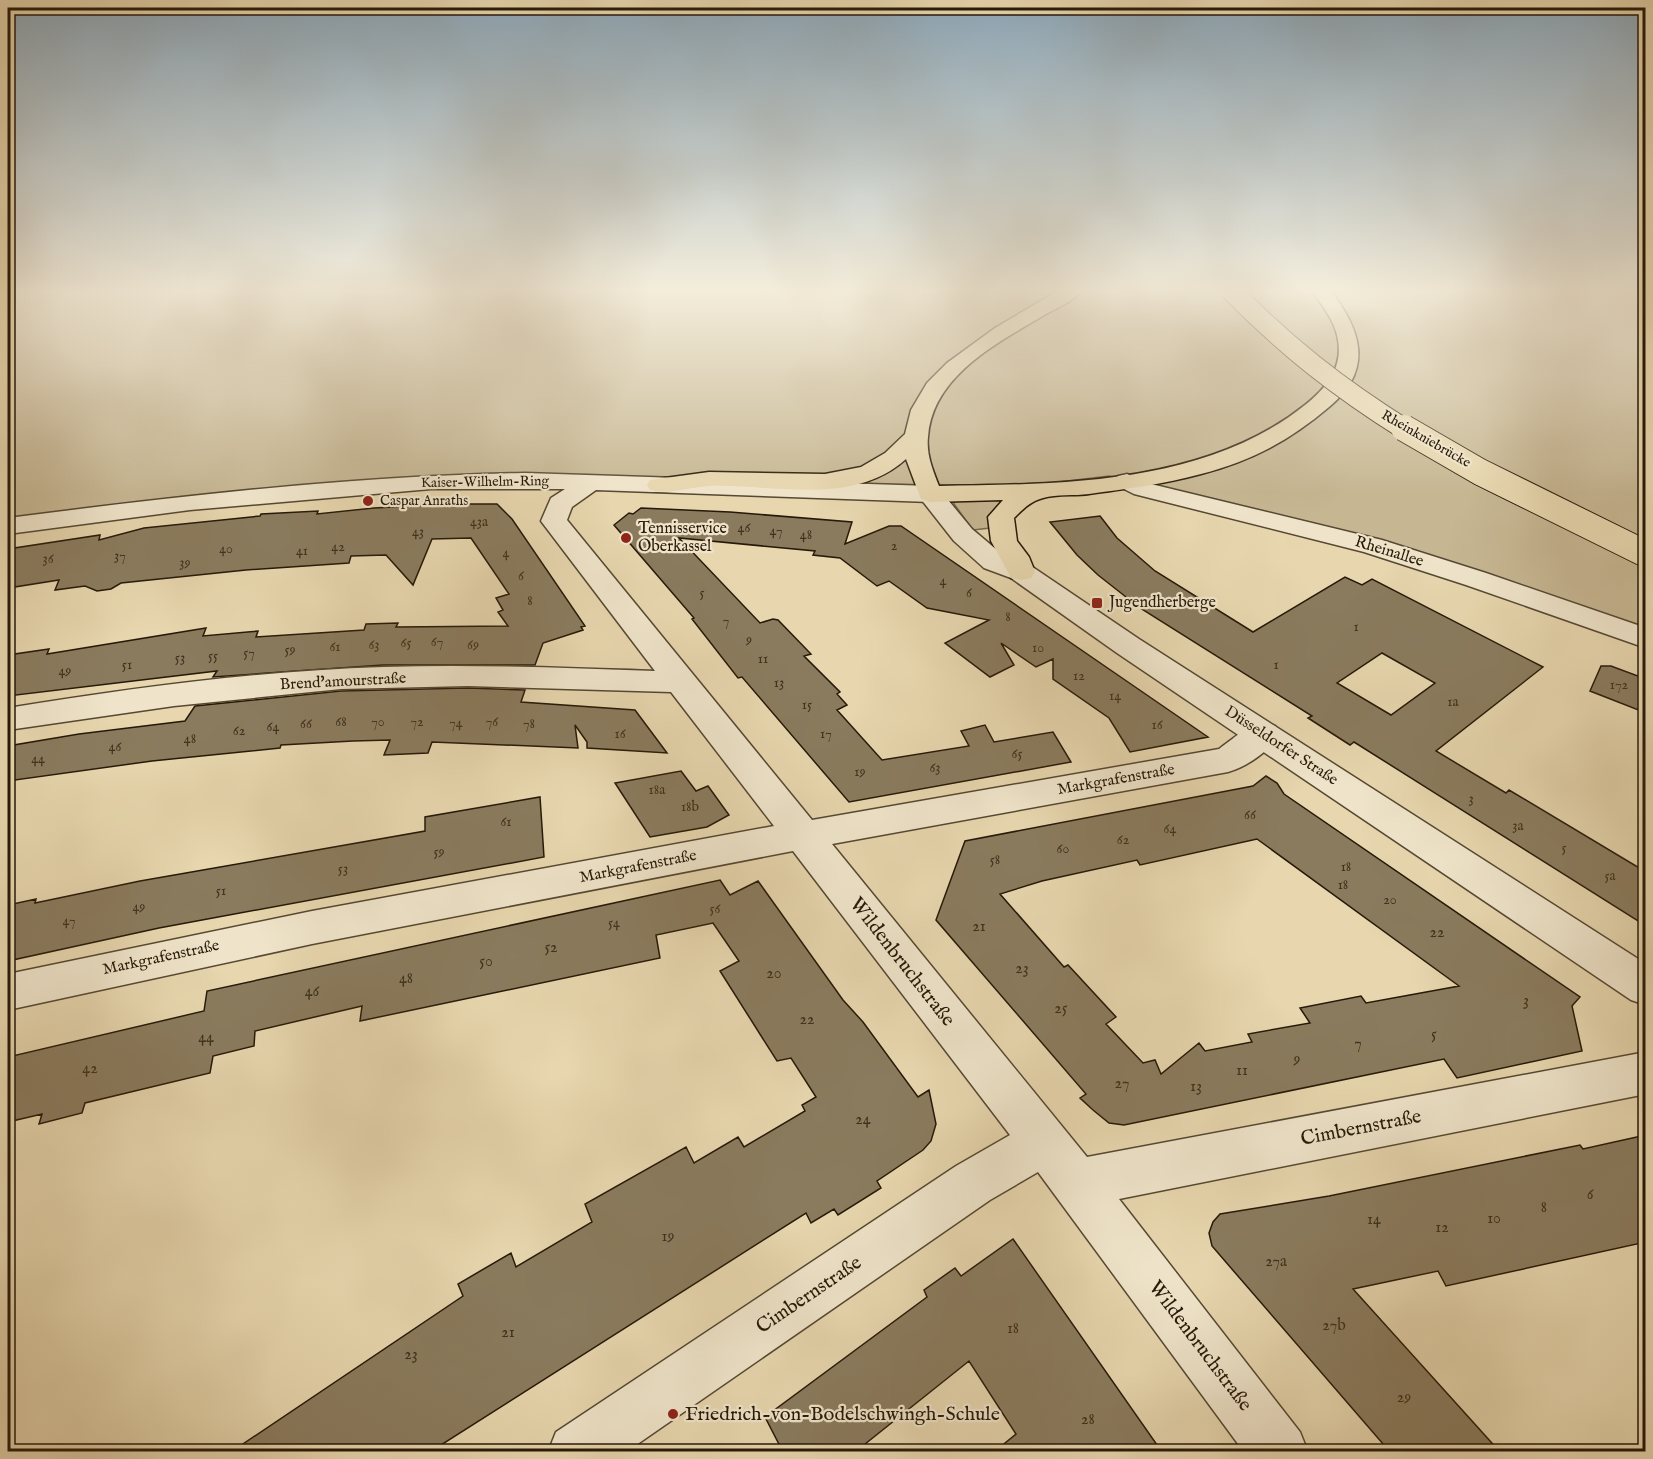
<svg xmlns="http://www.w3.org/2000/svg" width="1653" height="1459" font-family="'IM FELL English',serif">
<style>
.green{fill:#c6b692;stroke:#76684d;stroke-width:1.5}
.building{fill:#8a7b5e;stroke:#261908;stroke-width:1.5;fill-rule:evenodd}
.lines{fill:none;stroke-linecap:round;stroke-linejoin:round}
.minor-casing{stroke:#564832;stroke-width:3}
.tertiary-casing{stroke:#564832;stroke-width:3}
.trunk-casing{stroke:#261908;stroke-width:3}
.minor{fill:#efe4ca;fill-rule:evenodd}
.tertiary{fill:#efe4ca;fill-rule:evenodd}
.trunk{fill:#e7d6ae;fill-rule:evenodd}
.trunk-bridge-far1-casing{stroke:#261908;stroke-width:22;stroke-linecap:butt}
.trunk-bridge-casing{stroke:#261908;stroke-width:28;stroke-linecap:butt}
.trunk-bridge-far1{stroke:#e7d6ae;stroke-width:20}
.trunk-bridge{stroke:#e7d6ae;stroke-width:26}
.poi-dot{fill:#8f2418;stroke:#efe4ca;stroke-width:2}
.labels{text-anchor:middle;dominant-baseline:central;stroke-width:4.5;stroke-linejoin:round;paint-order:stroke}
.far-street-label{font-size:14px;fill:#261908;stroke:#efe4ca}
.far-poi-label{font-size:14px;fill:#261908;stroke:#efe4ca;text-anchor:start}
.number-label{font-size:14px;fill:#3f321e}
.poi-label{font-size:16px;fill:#261908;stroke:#efe4ca;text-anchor:start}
.street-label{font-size:16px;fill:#261908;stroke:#efe4ca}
.near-number-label{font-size:16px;fill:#3f321e}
.near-street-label{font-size:20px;fill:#261908;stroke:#efe4ca}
.near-poi-label{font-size:20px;fill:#261908;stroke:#efe4ca;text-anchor:start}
</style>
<rect width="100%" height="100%" fill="#e7d6ae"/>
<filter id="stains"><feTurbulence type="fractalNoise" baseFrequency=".00333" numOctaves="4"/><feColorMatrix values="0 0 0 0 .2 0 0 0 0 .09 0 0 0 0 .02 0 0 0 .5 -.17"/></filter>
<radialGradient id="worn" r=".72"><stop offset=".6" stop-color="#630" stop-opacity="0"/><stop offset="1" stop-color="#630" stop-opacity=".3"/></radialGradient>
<!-- green -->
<path class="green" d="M 8,289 L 1645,289 L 1645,627 L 1388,542 L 1109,476 L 1033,485 L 768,484 L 524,475 L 192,496 L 8,525 Z
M 954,500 L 1003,500 L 990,528 L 973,530 L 954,504 Z"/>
<!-- building -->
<path class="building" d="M 448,504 L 497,504 L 512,519 L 585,626 L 581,627 L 583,630 L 543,643 L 535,665 L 383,665 L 213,677 L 217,671 L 8,696 L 8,655 L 49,649 L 47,654 L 206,628 L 203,636 L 258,631 L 256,637 L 364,630 L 366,624 L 398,623 L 396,627 L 508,626 L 498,612 L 503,610 L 496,598 L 509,594 L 471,538 L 432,539 L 413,585 L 386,555 L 351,556 L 349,563 L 246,570 L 121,583 L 111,589 L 97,591 L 85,586 L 55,590 L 59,580 L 8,588 L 8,549 L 100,535 L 99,540 L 144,528 L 260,516 L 261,514 L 318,511 L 317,514 L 374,508 Z
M 641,508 L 730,512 L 852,522 L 845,544 L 889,526 L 901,526 L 1208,737 L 1130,752 L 1109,718 L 1053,679 L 1053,659 L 1036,667 L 1001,643 L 1014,665 L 990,677 L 945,643 L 989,620 L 927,608 L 889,581 L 877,586 L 840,558 L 813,555 L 815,551 L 679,538 L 760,623 L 773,619 L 778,620 L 811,654 L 804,656 L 840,692 L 837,694 L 847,705 L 837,710 L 882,760 L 969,746 L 961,731 L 985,725 L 994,742 L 1053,732 L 1071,762 L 849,802 L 742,677 L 738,678 L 692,619 L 694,618 L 614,525 L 629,513 L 633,514 Z
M 1100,516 L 1117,538 L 1155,571 L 1253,632 L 1345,577 L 1362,585 L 1372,579 L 1543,667 L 1436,751 L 1506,793 L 1509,790 L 1646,872 L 1646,926 L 1354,742 L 1350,745 L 1308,718 L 1312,716 L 1140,608 L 1098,575 L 1077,555 L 1050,522 ZM 1382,653 L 1435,683 L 1391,715 L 1337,683 Z
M 1601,666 L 1611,666 L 1646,679 L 1646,713 L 1590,691 Z
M 468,688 L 525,690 L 521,702 L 635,710 L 667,753 L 587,748 L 587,742 L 575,725 L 578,748 L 432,742 L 428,753 L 384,755 L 390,740 L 353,741 L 281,745 L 280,748 L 152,761 L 8,781 L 8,746 L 79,734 L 185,721 L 195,706 L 341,691 Z
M 681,771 L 696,791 L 708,786 L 729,815 L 707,827 L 650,837 L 615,783 Z
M 1266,776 L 1277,783 L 1284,794 L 1580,997 L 1572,1006 L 1582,1051 L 1457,1078 L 1444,1059 L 1124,1125 L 1109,1123 L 1093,1110 L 1080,1098 L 1086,1094 L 936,920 L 965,841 L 1253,786 ZM 1257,839 L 1459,986 L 1366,1003 L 1361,996 L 1300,1008 L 1310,1023 L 1248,1034 L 1252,1042 L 1205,1051 L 1199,1043 L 1161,1074 L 1155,1060 L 1143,1063 L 1106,1024 L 1116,1017 L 1068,965 L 1064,967 L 1000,894 L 1042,881 L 1137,860 L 1140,865 Z
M 540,797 L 544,857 L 159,928 L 8,961 L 8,905 L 36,899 L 35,903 L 140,881 L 425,831 L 425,817 Z
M 720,880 L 730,895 L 758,881 L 843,1000 L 863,1022 L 918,1097 L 929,1090 L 936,1124 L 931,1141 L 923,1150 L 877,1181 L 881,1188 L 838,1215 L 834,1209 L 811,1223 L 806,1213 L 430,1452 L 231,1452 L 463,1296 L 458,1284 L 511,1253 L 516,1267 L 592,1222 L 585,1204 L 686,1147 L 694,1163 L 738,1137 L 744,1147 L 805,1111 L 802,1105 L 816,1097 L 791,1058 L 777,1061 L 720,971 L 739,961 L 713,923 L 656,935 L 660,958 L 360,1021 L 362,1006 L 255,1031 L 254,1046 L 213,1056 L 210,1073 L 85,1103 L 82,1113 L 39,1124 L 42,1114 L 8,1122 L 8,1057 L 204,1011 L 207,991 Z
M 1646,1135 L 1646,1242 L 1446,1286 L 1438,1271 L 1353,1289 L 1500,1452 L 1390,1452 L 1212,1246 L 1209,1233 L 1213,1222 L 1220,1214 L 1329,1196 L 1580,1145 L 1583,1149 Z
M 1013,1239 L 1162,1452 L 994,1452 L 1016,1434 L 969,1361 L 855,1452 L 783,1452 L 765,1417 L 927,1297 L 924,1290 L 955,1268 L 961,1276 Z"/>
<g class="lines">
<!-- minor casing -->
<g class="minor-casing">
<path id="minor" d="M 525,473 L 930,486 L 939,489 L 943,494 L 939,499 L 930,502 L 596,490 L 572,507 L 567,520 L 812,820 L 1219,749 C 1236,737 1252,719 1275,726 L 1280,734 C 1270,751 1246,767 1228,772 L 832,844 L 1087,1157 L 1646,1052 L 1646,1094 L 1119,1199 L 1300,1432 L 1308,1452 L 1244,1452 L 1038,1172 L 990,1200 L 626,1452 L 548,1452 L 556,1432 L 956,1166 L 1010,1135 L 793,851 L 312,944 L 8,1010 L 8,974 L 312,911 L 774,826 L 671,692 L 468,686 L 341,689 L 174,706 L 8,730 L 8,708 C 132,688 257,671 383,667 C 474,664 564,668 655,671 L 541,521 L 551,498 L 565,489 L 431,489 L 190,510 L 8,534 L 8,518 C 180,496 352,476 525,473 Z
M 1127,474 L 1151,484 L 1382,540 L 1486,573 L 1646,628 L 1646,648 L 1466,585 L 1364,552 L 1134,494 L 1118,486 L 1115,481 L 1118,476 Z"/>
</g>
<!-- tertiary casing -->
<g class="tertiary-casing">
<path id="tertiary" d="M 930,486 L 939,489 L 972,529 L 1004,556 L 1031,566 L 1139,639 L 1646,964 L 1646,1005 L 1631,1000 L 1117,653 L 1011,578 L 984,568 L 954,541 L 917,494 L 921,489 Z"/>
</g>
<!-- trunk casing -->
<g class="trunk-casing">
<path id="trunk" d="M 1061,289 L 1083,289 C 1075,301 1054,309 1041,317 C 995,344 932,377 928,437 C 926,454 933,471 939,486 C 1061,484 1205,485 1305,405 C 1325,389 1343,369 1338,340 C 1335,320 1322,306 1311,289 L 1329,289 C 1362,330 1374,370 1329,407 C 1289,441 1251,461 1201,474 C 1164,484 1126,489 1089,494 C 1074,496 1057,494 1043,498 C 1031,501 1023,509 1014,518 L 1017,541 L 1029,557 L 1035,572 L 1031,578 L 1021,580 L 1011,578 L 991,541 L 988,517 L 1003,500 L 930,502 L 921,499 L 906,459 C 853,507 773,484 710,486 C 690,487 669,495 650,490 L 647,485 L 650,480 L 709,472 L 825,474 L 861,467 L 885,453 L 905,434 L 911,410 L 927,383 L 947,363 L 995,328 Z"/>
</g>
<!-- minor -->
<use href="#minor" class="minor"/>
<!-- tertiary -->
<use href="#tertiary" class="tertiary"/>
<!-- trunk -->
<use href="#trunk" class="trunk"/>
<!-- trunk-bridge-far1 casing -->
<g class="trunk-bridge-far1-casing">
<path id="trunk-bridge-far1" d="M 1230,289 C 1285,346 1339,388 1406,430"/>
</g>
<!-- trunk-bridge casing -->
<g class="trunk-bridge-casing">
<path id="trunk-bridge" d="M 1404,428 L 1480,472 L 1646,554"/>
</g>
<!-- trunk-bridge-far1 -->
<use href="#trunk-bridge-far1" class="trunk-bridge-far1"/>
<!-- trunk-bridge -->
<use href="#trunk-bridge" class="trunk-bridge"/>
</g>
<!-- sky -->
<linearGradient id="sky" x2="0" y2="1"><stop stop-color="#8da8ba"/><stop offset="0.59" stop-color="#f4eddb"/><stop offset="1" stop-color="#f4eddb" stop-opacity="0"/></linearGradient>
<rect width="1653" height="493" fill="url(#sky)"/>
<!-- markers -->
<g class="poi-dot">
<circle cx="368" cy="501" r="6"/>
<circle cx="626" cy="538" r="6"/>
<rect x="1091" y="597" width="12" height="12" rx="3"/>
<circle cx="673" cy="1414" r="6"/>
</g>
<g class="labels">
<!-- far-street labels -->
<g class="far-street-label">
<text transform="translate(1426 439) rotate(30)">Rheinkniebrücke</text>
<text transform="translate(485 482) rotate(-1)">Kaiser-Wilhelm-Ring</text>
</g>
<!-- far-poi labels -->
<g class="far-poi-label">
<text x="380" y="501">Caspar Anraths</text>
</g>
<!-- number labels -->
<g class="number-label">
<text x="479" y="522">43a</text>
<text x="744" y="528">46</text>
<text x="776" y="531">47</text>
<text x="418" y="532">43</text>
<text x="806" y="535">48</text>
<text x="894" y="546">2</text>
<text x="338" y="547">42</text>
<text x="226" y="549">40</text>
<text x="302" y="551">41</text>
<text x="506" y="553">4</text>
<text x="120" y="556">37</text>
<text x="48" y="559">36</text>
<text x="185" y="563">39</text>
<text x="521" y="576">6</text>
<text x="943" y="581">4</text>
<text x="702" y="593">5</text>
<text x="969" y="593">6</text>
<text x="530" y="601">8</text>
<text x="1008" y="617">8</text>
<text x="726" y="621">7</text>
<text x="1356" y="627">1</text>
<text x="749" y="640">9</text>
<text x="437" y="642">67</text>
<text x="406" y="643">65</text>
<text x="374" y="645">63</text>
<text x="473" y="645">69</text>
<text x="335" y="647">61</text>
<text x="1038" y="648">10</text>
<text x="290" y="650">59</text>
<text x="249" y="653">57</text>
<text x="213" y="656">55</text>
<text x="180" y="658">53</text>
<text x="763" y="659">11</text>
<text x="127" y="665">51</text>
<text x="1276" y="665">1</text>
<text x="65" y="671">49</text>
<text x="1079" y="676">12</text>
<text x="779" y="683">13</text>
<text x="1619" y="685">172</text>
<text x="1115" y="696">14</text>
<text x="1453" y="702">1a</text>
<text x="807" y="705">15</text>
<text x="341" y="722">68</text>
<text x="378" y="722">70</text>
<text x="417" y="722">72</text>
<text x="492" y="722">76</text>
<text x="456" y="723">74</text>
<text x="306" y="724">66</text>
<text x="529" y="724">78</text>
<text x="1157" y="725">16</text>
<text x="273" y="727">64</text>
<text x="239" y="731">62</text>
<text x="620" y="734">16</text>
<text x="826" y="734">17</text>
<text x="190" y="739">48</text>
<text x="115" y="747">46</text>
<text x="1017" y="754">65</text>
<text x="38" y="759">44</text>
<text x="935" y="768">63</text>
<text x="860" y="772">19</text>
<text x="657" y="790">18a</text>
<text x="1471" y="799">3</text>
<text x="690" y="807">18b</text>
<text x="1250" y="815">66</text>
<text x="506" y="822">61</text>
<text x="1518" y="826">3a</text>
<text x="1170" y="829">64</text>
<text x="1123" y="840">62</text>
<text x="1564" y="848">5</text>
<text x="1063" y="849">60</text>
<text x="439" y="852">59</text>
<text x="995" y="860">58</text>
<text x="1346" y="867">18</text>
<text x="343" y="869">53</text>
<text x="1610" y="876">5a</text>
<text x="1343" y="885">18</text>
<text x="221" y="891">51</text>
<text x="1390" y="900">20</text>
<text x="139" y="907">49</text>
<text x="715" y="909">56</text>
<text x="69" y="921">47</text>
<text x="614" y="923">54</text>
</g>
<!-- poi labels -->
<g class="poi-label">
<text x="638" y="529">Tennisservice<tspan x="638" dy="18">Oberkassel</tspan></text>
<text x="1109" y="603">Jugendherberge</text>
</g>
<!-- street labels -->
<g class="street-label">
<text transform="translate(1389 552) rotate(17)">Rheinallee</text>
<text transform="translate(343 682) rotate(-3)">Brend'amourstraße</text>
<text transform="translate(1281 746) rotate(33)">Düsseldorfer Straße</text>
<text transform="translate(1116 780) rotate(-10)">Markgrafenstraße</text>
<text transform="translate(638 867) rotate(-11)">Markgrafenstraße</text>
<text transform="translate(161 958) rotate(-12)">Markgrafenstraße</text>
</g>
<!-- near-number labels -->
<g class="near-number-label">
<text x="979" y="927">21</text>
<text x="1437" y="933">22</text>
<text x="551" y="948">52</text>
<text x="486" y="962">50</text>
<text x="1022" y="969">23</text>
<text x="774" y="974">20</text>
<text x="406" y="979">48</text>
<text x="312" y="992">46</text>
<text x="1526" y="1001">3</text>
<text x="1061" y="1009">25</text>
<text x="807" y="1020">22</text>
<text x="1434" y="1035">5</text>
<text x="206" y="1038">44</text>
<text x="1358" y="1044">7</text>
<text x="1297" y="1060">9</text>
<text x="90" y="1069">42</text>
<text x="1242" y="1071">11</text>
<text x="1122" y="1084">27</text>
<text x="1196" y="1087">13</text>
<text x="863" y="1120">24</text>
<text x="1590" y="1195">6</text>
<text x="1544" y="1208">8</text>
<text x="1494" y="1219">10</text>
<text x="1374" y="1220">14</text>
<text x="1442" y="1228">12</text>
<text x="668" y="1237">19</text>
<text x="1276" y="1262">27a</text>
<text x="1334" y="1326">27b</text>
<text x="1013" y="1329">18</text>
<text x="508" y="1333">21</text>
<text x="411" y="1355">23</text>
<text x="1404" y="1398">29</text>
<text x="1088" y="1420">28</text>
</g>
<!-- near-street labels -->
<g class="near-street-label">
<text transform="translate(902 962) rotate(52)">Wildenbruchstraße</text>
<text transform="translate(1361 1128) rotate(-11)">Cimbernstraße</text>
<text transform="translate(809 1295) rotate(-34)">Cimbernstraße</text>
<text transform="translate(1200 1346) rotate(53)">Wildenbruchstraße</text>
</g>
<!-- near-poi labels -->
<g class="near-poi-label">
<text x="685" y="1414">Friedrich-von-Bodelschwingh-Schule</text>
</g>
</g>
<!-- margin -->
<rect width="1653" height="1459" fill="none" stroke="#e7d6ae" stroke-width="30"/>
<rect x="9" y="9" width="1635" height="1441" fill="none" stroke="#261908" stroke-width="3"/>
<rect x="15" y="15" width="1623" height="1429" fill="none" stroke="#261908" stroke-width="1.5"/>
<rect width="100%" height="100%" filter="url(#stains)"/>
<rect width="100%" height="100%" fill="url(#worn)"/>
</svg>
